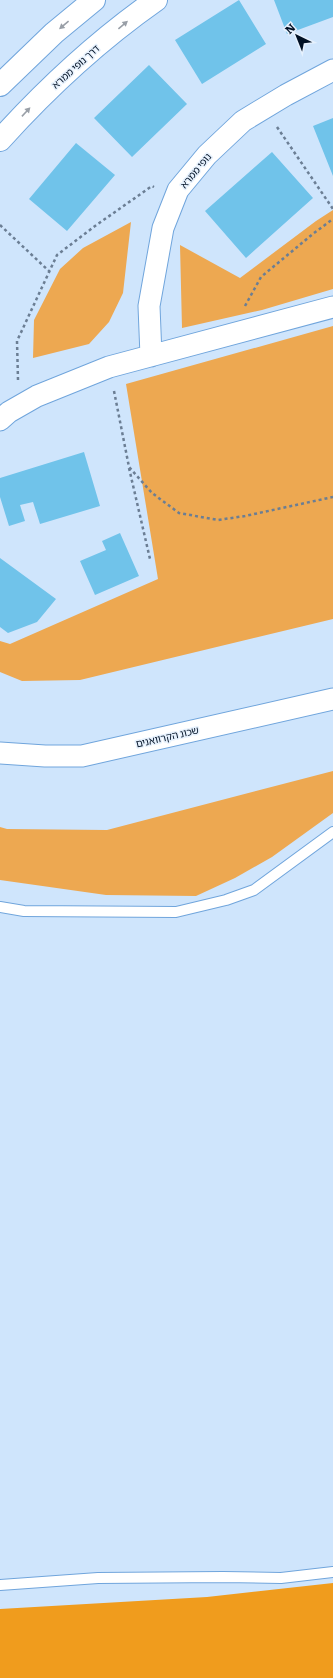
<svg xmlns="http://www.w3.org/2000/svg" width="333" height="1678" font-family="Literata,'Noto Sans Hebrew',serif">
<style>
.green{fill:#eda851}
.forest{fill:#f09c1d}
.building{fill:#70c3ea}
.lines{fill:none;stroke-linecap:round;stroke-linejoin:round}
.service-casing{stroke:#70a5dc;stroke-width:12}
.minor-casing{stroke:#70a5dc;stroke-width:23}
.secondary-casing{stroke:#70a5dc;stroke-width:24}
.path{stroke:#6b7e94;stroke-width:2.5;stroke-dasharray:3 3;stroke-linecap:butt}
.service{stroke:#fff;stroke-width:10}
.minor{stroke:#fff;stroke-width:21}
.secondary{stroke:#fff;stroke-width:22}
.oneway{fill:#999fa7}
.labels{text-anchor:middle;dominant-baseline:central;stroke-width:3;stroke-linejoin:round;paint-order:stroke}
.street-label{font-size:10px;fill:#001024;stroke:#e6f1fd}
</style>
<rect width="100%" height="100%" fill="#cfe5fc"/>
<!-- green -->
<path class="green" d="M 333,210 L 333,289 L 262,310 L 182,328 L 180,245 L 240,278 L 316,221 Z
M 131,222 L 123,293 L 109,322 L 89,344 L 33,358 L 34,320 L 60,269 L 83,248 Z
M 333,326 L 333,619 L 80,680 L 22,681 L 0,672 L 0,641 L 10,644 L 158,579 L 126,384 Z
M 333,771 L 333,813 L 272,857 L 235,878 L 196,896 L 106,895 L 0,880 L 0,827 L 7,829 L 107,830 Z"/>
<!-- forest -->
<path class="forest" d="M 333,1583 L 333,1678 L 0,1678 L 0,1609 L 207,1597 Z"/>
<!-- building -->
<path class="building" d="M 239,0 L 266,44 L 202,84 L 175,40 Z
M 274,0 L 333,0 L 333,17 L 287,34 Z
M 149,65 L 187,104 L 132,157 L 94,118 Z
M 333,118 L 333,176 L 313,126 Z
M 76,143 L 115,175 L 67,231 L 29,199 Z
M 272,152 L 313,198 L 246,258 L 205,211 Z
M 84,452 L 100,506 L 40,524 L 33,502 L 20,505 L 25,521 L 9,526 L 0,497 L 0,478 Z
M 120,533 L 139,576 L 95,595 L 80,561 L 106,550 L 102,541 Z
M 0,558 L 56,599 L 37,622 L 8,633 L 0,627 Z"/>
<g class="lines">
<!-- service casing -->
<g class="service-casing">
<path id="service" d="M 0,907 L 24,911 L 176,912 L 226,900 L 254,890 L 333,832
M 0,1585 L 98,1578 L 223,1577 L 281,1578 L 333,1572"/>
</g>
<!-- minor casing -->
<g class="minor-casing">
<path id="minor" d="M 151,356 L 149,306 L 163,228 L 178,190 L 207,155 L 243,121 L 286,95 L 333,70
M 0,420 L 9,412 L 37,396 L 109,367 L 333,307
M 0,753 L 45,756 L 82,756 L 333,699"/>
</g>
<!-- secondary casing -->
<g class="secondary-casing">
<path id="secondary" d="M 0,85 L 54,33 L 94,0
M 0,140 C 47,88 99,40 156,0"/>
</g>
<!-- path -->
<path class="path" d="M 277,127 L 333,209
M 0,225 L 50,272
M 245,306 L 261,277 L 314,233 L 333,219
M 18,380 L 17,341 L 57,255 L 95,226 L 152,186 L 154,187
M 114,391 L 129,467 L 152,493 L 179,513 L 218,520 L 245,516 L 333,497
M 129,468 L 150,559"/>
<!-- service -->
<use href="#service" class="service"/>
<!-- minor -->
<use href="#minor" class="minor"/>
<!-- secondary -->
<use href="#secondary" class="secondary"/>
</g>
<!-- one-way arrows -->
<defs><path id="oneway-solid" d="M-6-.8H1V-3.2L6.5 0L1 3.2V.8H-6Z"/></defs>
<g class="oneway">
<use href="#oneway-solid" transform="translate(64 25) rotate(140)"/>
<use href="#oneway-solid" transform="translate(123 25) rotate(-40)"/>
<use href="#oneway-solid" transform="translate(26 112) rotate(-47)"/>
</g>
<g class="labels">
<!-- street labels -->
<g class="street-label">
<text transform="translate(75 66) rotate(-42)">דרך נופי ממרא</text>
<text transform="translate(195 170) rotate(-50)">נופי ממרא</text>
<text transform="translate(167 736) rotate(-13)">שכונ הקרוואנים</text>
</g>
</g>
<!-- north arrow -->
<g transform="translate(297 36) rotate(317)" stroke="#e6f1fd" stroke-width="3" paint-order="stroke">
<path d="M0-3L7 15L0 10L-7 15Z" fill="#001024"/>
<text y="-6" font-size="11" font-weight="bold" text-anchor="middle" fill="#001024">N</text>
</g>
</svg>
